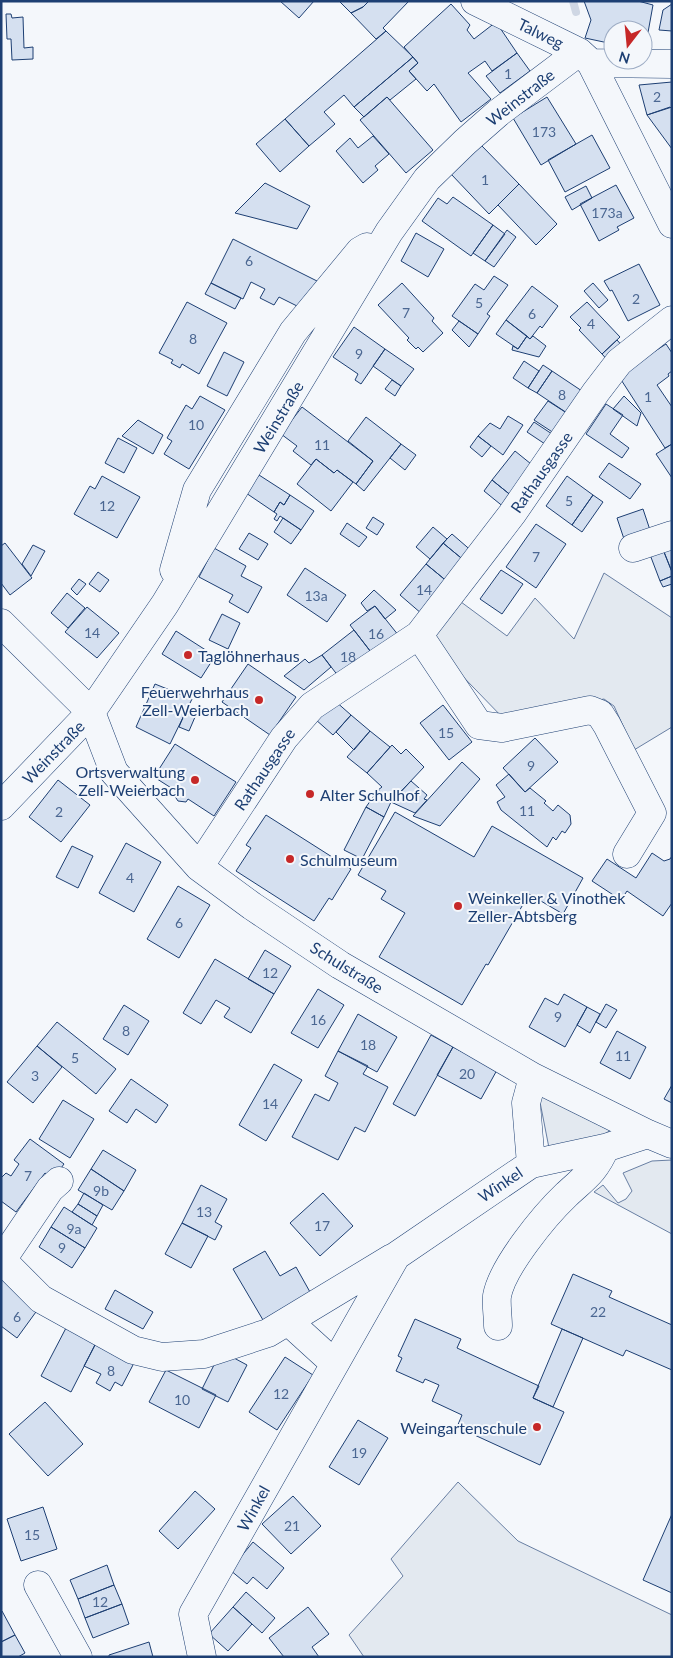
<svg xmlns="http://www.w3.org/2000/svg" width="673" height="1658" font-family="Lato,sans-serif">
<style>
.green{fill:#e3e9f0;stroke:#687fa3}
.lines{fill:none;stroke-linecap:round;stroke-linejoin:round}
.stream{stroke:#cfd7e4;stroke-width:8}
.building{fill:#d5e0f0;stroke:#1d3f73}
.minor-casing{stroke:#1d3f73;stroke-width:29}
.minor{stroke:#f4f7fb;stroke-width:28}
.poi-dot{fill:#c62828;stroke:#f4f7fb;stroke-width:2}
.labels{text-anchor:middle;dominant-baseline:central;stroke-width:4;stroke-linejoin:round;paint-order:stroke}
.number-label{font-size:14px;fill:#4b6792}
.street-label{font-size:16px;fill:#1d3f73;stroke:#f4f7fb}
.poi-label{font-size:16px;fill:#1d3f73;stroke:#f4f7fb;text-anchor:start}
</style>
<rect width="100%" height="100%" fill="#f4f7fb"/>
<!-- green -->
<path class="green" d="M 604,573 L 672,618 L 672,727 L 634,750 L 614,706 L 604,699 L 505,720 L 443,656 L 435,635 L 457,599 L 507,636 L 535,598 L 574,639 Z
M 541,1090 L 610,1130 L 603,1136 L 550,1153 L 540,1102 Z
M 672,1160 L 672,1234 L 594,1192 L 603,1185 L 618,1203 L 626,1199 L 632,1191 L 623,1173 L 652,1161 Z
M 458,1482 L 518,1541 L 672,1615 L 672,1657 L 364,1657 L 349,1635 L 403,1576 L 391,1559 Z"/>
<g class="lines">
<!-- stream -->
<path class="stream" d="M 573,1 L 576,12"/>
</g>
<!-- building -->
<path class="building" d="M 280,1 L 314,1 L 299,18 Z
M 339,1 L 369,1 L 363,7 L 351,13 Z
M 369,1 L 409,1 L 383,28 L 386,31 L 376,39 L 351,13 L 363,7 Z
M 584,1 L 638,1 L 653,5 L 645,49 L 643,48 L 643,30 L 613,30 L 613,44 L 585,38 L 591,20 Z
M 451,4 L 470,25 L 467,30 L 474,39 L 496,22 L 517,53 L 492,71 L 485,61 L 468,73 L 491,99 L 461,122 L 434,84 L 427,91 L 409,71 L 418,63 L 404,47 Z
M 672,4 L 672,31 L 659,30 L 663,10 Z
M 6,14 L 11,14 L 12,18 L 23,17 L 24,48 L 33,47 L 33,59 L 12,60 L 11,39 L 7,39 Z
M 386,31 L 413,57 L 354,107 L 344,95 L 324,112 L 335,124 L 309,146 L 285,119 Z
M 517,53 L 530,71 L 500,93 L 486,76 Z
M 413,57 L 418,63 L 409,71 L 416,79 L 390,100 L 387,97 L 364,117 L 354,107 Z
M 672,82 L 672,107 L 647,115 L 639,85 Z
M 387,97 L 433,150 L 406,173 L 360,120 Z
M 547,97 L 576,144 L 541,165 L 513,118 Z
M 670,107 L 672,109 L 672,149 L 647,115 Z
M 285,119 L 309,146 L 280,172 L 256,144 Z
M 592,135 L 610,168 L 565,192 L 548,160 Z
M 373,136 L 389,154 L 375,166 L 378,170 L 363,183 L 336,151 L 350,138 L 358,148 Z
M 481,145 L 519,184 L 489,214 L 451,174 Z
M 265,183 L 310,206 L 297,229 L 235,213 Z
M 519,184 L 557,224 L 536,245 L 498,205 Z
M 616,185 L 634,218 L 617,227 L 619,230 L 599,241 L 580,204 Z
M 586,186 L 592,198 L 572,210 L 565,197 Z
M 453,197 L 493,225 L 471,256 L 422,221 L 438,198 L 447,204 Z
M 493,225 L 505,234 L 485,261 L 473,253 Z
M 507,230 L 516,237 L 494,267 L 485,261 Z
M 416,233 L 444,249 L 428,277 L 401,261 Z
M 233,239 L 317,281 L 303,309 L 279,297 L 274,305 L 260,298 L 265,289 L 251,282 L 243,299 L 211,283 Z
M 639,264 L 660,305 L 628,321 L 612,290 L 610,291 L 604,281 Z
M 494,276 L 508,285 L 487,314 L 490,316 L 478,334 L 452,316 L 475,284 L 484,290 Z
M 211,283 L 241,298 L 235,309 L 205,294 Z
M 402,283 L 434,318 L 432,321 L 443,333 L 423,352 L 418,347 L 416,349 L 407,340 L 409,338 L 378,305 Z
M 593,283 L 608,300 L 599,308 L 584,291 Z
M 532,286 L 558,306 L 542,328 L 540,326 L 530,339 L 506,320 Z
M 187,302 L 227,323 L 199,374 L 182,364 L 180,368 L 171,363 L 173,360 L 159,353 Z
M 587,302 L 620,337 L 602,354 L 579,330 L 581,328 L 570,317 Z
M 506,320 L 527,336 L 518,349 L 496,334 Z
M 459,321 L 478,334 L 469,347 L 452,330 Z
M 354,327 L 385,349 L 361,384 L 355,380 L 358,374 L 333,357 Z
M 527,336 L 530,339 L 533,336 L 546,346 L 539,357 L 512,350 L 513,346 L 518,349 Z
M 617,340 L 625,349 L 610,363 L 602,354 Z
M 666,344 L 672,353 L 672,371 L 668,374 L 669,376 L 657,385 L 672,407 L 672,444 L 665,448 L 618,375 Z
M 385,349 L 414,369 L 401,386 L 373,366 Z
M 224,352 L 244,362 L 227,396 L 207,386 Z
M 524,361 L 539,371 L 528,388 L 513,378 Z
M 543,365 L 552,371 L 537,393 L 528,388 Z
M 552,371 L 588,395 L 573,417 L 537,393 Z
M 392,380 L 401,386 L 395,396 L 385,389 Z
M 200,396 L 225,410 L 189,469 L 164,454 L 172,441 L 167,438 L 186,405 L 192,409 Z
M 624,396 L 641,413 L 637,426 L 613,409 Z
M 548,401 L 573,417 L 560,437 L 534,420 Z
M 606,404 L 623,415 L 610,434 L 629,448 L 622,458 L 586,434 Z
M 302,407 L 373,461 L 356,484 L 337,470 L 334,473 L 316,459 L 311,465 L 293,451 L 297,446 L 281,434 Z
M 508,416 L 523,425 L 503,455 L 478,436 L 490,423 L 500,429 Z
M 366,417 L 401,444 L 364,491 L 356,484 L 373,461 L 348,441 Z
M 138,420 L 163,435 L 153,454 L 122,436 Z
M 534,422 L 552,434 L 545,444 L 527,432 Z
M 478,436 L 491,446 L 482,457 L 470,447 Z
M 118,438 L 137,448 L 124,473 L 105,463 Z
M 401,444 L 416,455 L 405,470 L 390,458 Z
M 672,444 L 672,478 L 656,454 Z
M 515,451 L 536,468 L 513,497 L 492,480 Z
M 316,459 L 334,473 L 337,470 L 353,482 L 331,511 L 297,484 Z
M 609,463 L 641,484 L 630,499 L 599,477 Z
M 259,475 L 290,495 L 284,505 L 280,502 L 274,512 L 246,493 Z
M 102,476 L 140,497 L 117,538 L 74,514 L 90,486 L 95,489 Z
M 567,476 L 593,495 L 572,525 L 546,506 Z
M 492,480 L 513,497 L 505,508 L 484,491 Z
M 290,495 L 314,511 L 301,530 L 280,516 L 277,521 L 274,519 L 277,514 L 274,512 L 280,502 L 284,505 Z
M 593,495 L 603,502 L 582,532 L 572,525 Z
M 643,509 L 650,530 L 624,539 L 617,518 Z
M 373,517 L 384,524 L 377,535 L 366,528 Z
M 283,518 L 301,530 L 291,544 L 274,532 Z
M 347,523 L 367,537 L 359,547 L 340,534 Z
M 536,524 L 566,544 L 536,588 L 506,567 Z
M 433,527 L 447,539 L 430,559 L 416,547 Z
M 249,533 L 268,544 L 258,560 L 239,549 Z
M 452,534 L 474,553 L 466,562 L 443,543 Z
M 5,543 L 32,578 L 10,595 L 1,583 L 1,546 Z
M 443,543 L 466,562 L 449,583 L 426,564 Z
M 672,544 L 672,572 L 662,547 Z
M 33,545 L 45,551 L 31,576 L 22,564 Z
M 662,547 L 672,572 L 672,576 L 660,581 L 649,552 Z
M 214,548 L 246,566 L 241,576 L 262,587 L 248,613 L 229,602 L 233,595 L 199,577 Z
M 426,564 L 449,583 L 422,614 L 400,595 Z
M 305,568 L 346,595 L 327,622 L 287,595 Z
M 501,570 L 523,584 L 502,614 L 480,599 Z
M 98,572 L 109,580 L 100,592 L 89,584 Z
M 672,576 L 672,584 L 663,587 L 660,581 Z
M 79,579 L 86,584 L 77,595 L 71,589 Z
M 374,590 L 396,610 L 385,619 L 375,606 L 367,611 L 361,603 Z
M 67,593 L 85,608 L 68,628 L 51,613 Z
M 375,606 L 399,636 L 374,656 L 350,625 Z
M 87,607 L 119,633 L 97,658 L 65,632 Z
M 222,614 L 240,623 L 228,649 L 209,640 Z
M 354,630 L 374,656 L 342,681 L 322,655 Z
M 176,631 L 215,656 L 201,678 L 162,654 Z
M 322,655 L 331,667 L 304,690 L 284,676 L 305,659 L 309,663 Z
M 248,664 L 296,697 L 270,735 L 222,702 Z
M 155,684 L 192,699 L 170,744 L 136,727 Z
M 334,700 L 351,715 L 333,735 L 315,719 Z
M 443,705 L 472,742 L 449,760 L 420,723 Z
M 185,713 L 195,717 L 189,731 L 179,727 Z
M 351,715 L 370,731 L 354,750 L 336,732 Z
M 370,731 L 390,747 L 367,773 L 347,757 Z
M 535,738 L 558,762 L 525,792 L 503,768 Z
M 175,744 L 236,782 L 214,816 L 188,799 L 186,802 L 178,801 L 174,795 L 176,791 L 154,777 Z
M 392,745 L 401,754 L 406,749 L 424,767 L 391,802 L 378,790 L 382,787 L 367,773 Z
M 462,762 L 480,779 L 440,826 L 413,816 Z
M 509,774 L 525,792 L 530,788 L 546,801 L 544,803 L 553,811 L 558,805 L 570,815 L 571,824 L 565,833 L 562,831 L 556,840 L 553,837 L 547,847 L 501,810 L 497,802 L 505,797 L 496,785 Z
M 58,780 L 90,805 L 61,842 L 29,817 Z
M 411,781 L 427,795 L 424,799 L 427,800 L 415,813 L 391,802 Z
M 378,790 L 391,802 L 384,817 L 366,807 Z
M 366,807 L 384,817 L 362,859 L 344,850 Z
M 395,812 L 474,857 L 492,826 L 583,878 L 563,914 L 529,894 L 488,965 L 486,964 L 462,1005 L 379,957 L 405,913 L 381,899 L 386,891 L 358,875 Z
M 266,815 L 351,869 L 332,900 L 329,898 L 314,921 L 236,871 L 251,848 L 246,845 Z
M 126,843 L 161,862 L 134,912 L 99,893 Z
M 72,846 L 93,856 L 78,888 L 56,877 Z
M 652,853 L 664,861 L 670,859 L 672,856 L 672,903 L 663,916 L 627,891 L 621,900 L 592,881 L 607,859 L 636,878 Z
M 178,886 L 210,905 L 179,958 L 147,939 Z
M 265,950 L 291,966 L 274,994 L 248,979 Z
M 215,959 L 274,994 L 251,1033 L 224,1017 L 230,1008 L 216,1000 L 201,1024 L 183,1013 Z
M 318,989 L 344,1005 L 318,1048 L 291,1033 Z
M 564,994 L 587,1007 L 565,1047 L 529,1027 L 545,998 L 558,1005 Z
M 606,1004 L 617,1010 L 606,1028 L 596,1022 Z
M 124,1005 L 149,1021 L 128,1055 L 103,1039 Z
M 587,1007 L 600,1014 L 590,1033 L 577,1025 Z
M 358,1014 L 397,1037 L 377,1072 L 338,1051 Z
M 57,1022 L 116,1069 L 96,1094 L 37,1046 Z
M 617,1031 L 646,1047 L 630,1079 L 600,1063 Z
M 431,1035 L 453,1047 L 415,1116 L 393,1104 Z
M 37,1046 L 62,1067 L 33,1103 L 7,1082 Z
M 453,1047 L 497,1070 L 481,1099 L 437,1075 Z
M 338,1051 L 368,1066 L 363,1074 L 388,1087 L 365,1132 L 355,1127 L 338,1160 L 292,1137 L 315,1094 L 329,1101 L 338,1083 L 325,1076 Z
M 274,1064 L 302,1080 L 266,1141 L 239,1125 Z
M 131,1079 L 168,1105 L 156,1123 L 136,1109 L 127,1123 L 109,1111 Z
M 672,1085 L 672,1103 L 664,1099 Z
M 63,1100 L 94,1119 L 70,1158 L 39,1139 Z
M 30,1139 L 64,1164 L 53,1179 L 45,1173 L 16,1212 L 1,1201 L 1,1178 L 6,1173 L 11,1176 L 19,1164 L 14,1160 Z
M 103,1150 L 136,1170 L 124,1191 L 91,1169 Z
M 91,1169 L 124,1191 L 112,1210 L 78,1190 Z
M 201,1185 L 227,1199 L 215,1222 L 222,1226 L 215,1240 L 182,1223 Z
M 84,1193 L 103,1205 L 97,1216 L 78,1204 Z
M 323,1193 L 353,1226 L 320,1256 L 290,1223 Z
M 78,1204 L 97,1216 L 92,1225 L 72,1212 Z
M 64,1207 L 97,1228 L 85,1248 L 51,1227 Z
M 182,1223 L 208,1236 L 191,1268 L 165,1254 Z
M 51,1227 L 85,1248 L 72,1268 L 39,1247 Z
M 265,1251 L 280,1276 L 296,1267 L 310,1292 L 263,1320 L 233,1269 Z
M 1,1273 L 41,1305 L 17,1338 L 1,1326 Z
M 573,1274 L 612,1291 L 609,1297 L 672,1325 L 672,1370 L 626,1350 L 623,1356 L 551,1324 Z
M 115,1290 L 153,1312 L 143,1329 L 105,1309 Z
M 415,1319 L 461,1339 L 457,1348 L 539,1386 L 533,1398 L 564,1412 L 540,1465 L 457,1427 L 462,1415 L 432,1401 L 439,1385 L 425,1379 L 423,1383 L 396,1371 L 402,1358 L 398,1356 Z
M 66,1328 L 96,1343 L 71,1392 L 41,1376 Z
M 562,1329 L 583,1338 L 553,1407 L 533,1398 Z
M 96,1343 L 134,1363 L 122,1386 L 115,1382 L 110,1391 L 96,1383 L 101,1374 L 84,1366 Z
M 221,1351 L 247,1365 L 228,1402 L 202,1389 Z
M 285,1357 L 313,1375 L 277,1430 L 249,1412 Z
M 166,1370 L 216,1395 L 199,1428 L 149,1402 Z
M 45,1402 L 83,1444 L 48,1476 L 9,1434 Z
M 358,1420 L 388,1438 L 359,1485 L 329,1467 Z
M 195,1491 L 215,1509 L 178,1549 L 159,1531 Z
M 293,1496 L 321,1526 L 291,1554 L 262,1524 Z
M 43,1507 L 57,1549 L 21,1561 L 7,1519 Z
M 672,1514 L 672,1593 L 643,1580 Z
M 253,1542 L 284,1568 L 267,1589 L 253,1577 L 247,1584 L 230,1570 Z
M 107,1565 L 114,1585 L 78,1599 L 70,1580 Z
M 114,1585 L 122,1604 L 85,1618 L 78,1599 Z
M 246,1592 L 275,1618 L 262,1633 L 233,1607 Z
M 122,1604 L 129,1624 L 93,1638 L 85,1618 Z
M 233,1607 L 252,1624 L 228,1651 L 209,1634 Z
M 308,1607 L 329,1634 L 312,1647 L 319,1657 L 284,1657 L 269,1638 Z
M 2,1611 L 15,1635 L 1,1642 L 1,1611 Z
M 15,1635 L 25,1653 L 18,1657 L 1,1657 L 1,1642 Z
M 149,1642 L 153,1657 L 109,1657 L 109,1655 Z"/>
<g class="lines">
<!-- minor casing -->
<g class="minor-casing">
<path id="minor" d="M 475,1 L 579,52 L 591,63 L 672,224
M 591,63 L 672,64
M 633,548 L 672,535
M 174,570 L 197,490 L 293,332 L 360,251 L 367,247
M 1,623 L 91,712 L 114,772 L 199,867 L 252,906 L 340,965 L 533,1077 L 648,1134 L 672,1144
M 419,635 L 479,725 L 502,728 L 590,710 L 600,714 L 607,725 L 652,813 L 627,854
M 1,806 L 91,712 L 165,604 L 389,232 L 427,179 L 465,142 L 498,113 L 579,52
M 199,867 L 284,738 L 312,706 L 419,635 L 512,514 L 596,392 L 619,362 L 672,320
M 531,1164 L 526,1103 L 533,1077
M 1,1259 L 41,1299 L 133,1350 L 162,1357 L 204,1354 L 268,1333 L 392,1258
M 2,1260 L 50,1189 L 59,1181
M 289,1322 L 334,1363
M 498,1326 C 498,1317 496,1305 497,1296 C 502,1267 545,1215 566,1195 C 584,1178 595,1172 605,1148
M 38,1585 L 78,1657
M 202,1657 L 193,1614 L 396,1256 L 531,1164 L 605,1148 L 648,1134"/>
</g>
<!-- minor -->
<use href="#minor" class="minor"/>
</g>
<!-- markers -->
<g class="poi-dot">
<circle cx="188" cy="655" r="5"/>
<circle cx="259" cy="700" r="5"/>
<circle cx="195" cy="780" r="5"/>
<circle cx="310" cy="794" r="5"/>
<circle cx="290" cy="859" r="5"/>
<circle cx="458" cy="906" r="5"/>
<circle cx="537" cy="1427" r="5"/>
</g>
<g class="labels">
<!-- number labels -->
<g class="number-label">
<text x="508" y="73">1</text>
<text x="657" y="96">2</text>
<text x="544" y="131">173</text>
<text x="485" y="179">1</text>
<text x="607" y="212">173a</text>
<text x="249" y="260">6</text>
<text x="636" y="298">2</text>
<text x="479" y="302">5</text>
<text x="406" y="312">7</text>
<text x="532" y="313">6</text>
<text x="591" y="323">4</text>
<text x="193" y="338">8</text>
<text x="359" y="353">9</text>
<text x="562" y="394">8</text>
<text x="648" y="396">1</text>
<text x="196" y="424">10</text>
<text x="322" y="444">11</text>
<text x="569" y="500">5</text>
<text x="107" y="505">12</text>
<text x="536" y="556">7</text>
<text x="424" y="589">14</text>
<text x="316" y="595">13a</text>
<text x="92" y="632">14</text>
<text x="376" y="633">16</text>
<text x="348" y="656">18</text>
<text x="446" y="732">15</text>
<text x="531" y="765">9</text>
<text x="527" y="810">11</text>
<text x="59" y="811">2</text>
<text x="130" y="877">4</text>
<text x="179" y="922">6</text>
<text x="270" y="972">12</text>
<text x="558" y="1016">9</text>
<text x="318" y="1019">16</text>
<text x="126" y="1030">8</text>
<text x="368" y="1044">18</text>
<text x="623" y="1055">11</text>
<text x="75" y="1057">5</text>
<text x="467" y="1073">20</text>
<text x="35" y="1075">3</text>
<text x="270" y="1103">14</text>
<text x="28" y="1175">7</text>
<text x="101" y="1190">9b</text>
<text x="204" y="1211">13</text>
<text x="322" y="1225">17</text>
<text x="74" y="1228">9a</text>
<text x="62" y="1247">9</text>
<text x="598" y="1311">22</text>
<text x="17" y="1316">6</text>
<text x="111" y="1370">8</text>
<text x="281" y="1393">12</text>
<text x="182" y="1399">10</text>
<text x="359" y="1452">19</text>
<text x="292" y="1525">21</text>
<text x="32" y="1534">15</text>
<text x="100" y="1601">12</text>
</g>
<!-- street labels -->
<g class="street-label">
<text transform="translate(541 33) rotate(26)">Talweg</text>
<text transform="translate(520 97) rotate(-38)">Weinstraße</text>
<text transform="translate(278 417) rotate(-59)">Weinstraße</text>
<text transform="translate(541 472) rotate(-55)">Rathausgasse</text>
<text transform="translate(53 752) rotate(-46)">Weinstraße</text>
<text transform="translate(264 769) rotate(-56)">Rathausgasse</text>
<text transform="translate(347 967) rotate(32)">Schulstraße</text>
<text transform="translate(500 1184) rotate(-34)">Winkel</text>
<text transform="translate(253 1508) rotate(-61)">Winkel</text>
</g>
<!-- poi labels -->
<g class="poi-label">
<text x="198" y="655">Taglöhnerhaus</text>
<text x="249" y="691" text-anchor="end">Feuerwehrhaus<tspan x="249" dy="18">Zell-Weierbach</tspan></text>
<text x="185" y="771" text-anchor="end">Ortsverwaltung<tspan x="185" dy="18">Zell-Weierbach</tspan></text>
<text x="320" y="794">Alter Schulhof</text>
<text x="300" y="859">Schulmuseum</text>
<text x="468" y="897">Weinkeller &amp; Vinothek<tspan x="468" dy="18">Zeller-Abtsberg</tspan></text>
<text x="527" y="1427" text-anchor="end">Weingartenschule</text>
</g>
</g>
<!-- border -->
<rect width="673" height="1658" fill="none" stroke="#1d3f73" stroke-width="5"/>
<!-- north arrow -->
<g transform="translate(628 45) rotate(196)"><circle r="24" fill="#f4f7fb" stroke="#9eadc5"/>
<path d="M0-4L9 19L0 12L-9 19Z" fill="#c62828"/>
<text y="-8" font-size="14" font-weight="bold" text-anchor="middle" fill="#1d3f73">N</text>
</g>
</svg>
